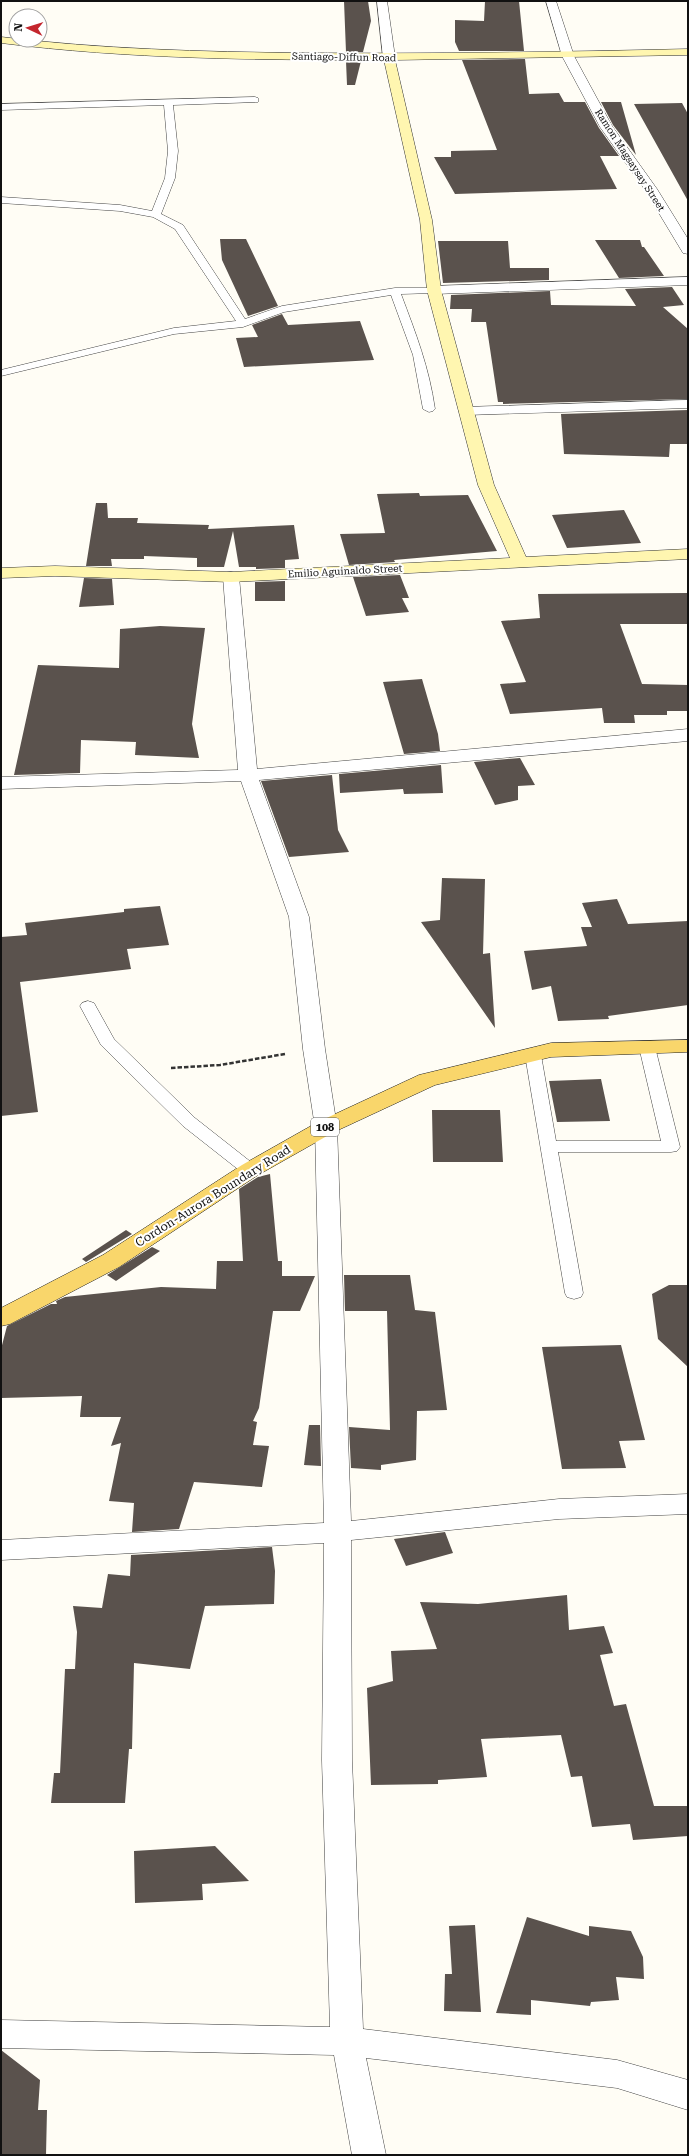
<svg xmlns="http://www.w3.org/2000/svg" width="689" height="2156" font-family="'Roboto Serif',serif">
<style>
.building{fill:#5a524d}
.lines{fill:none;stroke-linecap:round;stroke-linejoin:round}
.lane-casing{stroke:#444;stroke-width:1}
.street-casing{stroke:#444;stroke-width:1}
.secondary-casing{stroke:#333;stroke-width:1}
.primary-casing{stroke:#222;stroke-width:1}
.path{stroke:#333;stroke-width:2.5;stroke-dasharray:4.5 2;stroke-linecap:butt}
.lane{fill:#fff;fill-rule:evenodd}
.street{fill:#fff;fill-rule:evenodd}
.secondary{fill:#fff6b0;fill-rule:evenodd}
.primary{fill:#f9d66b;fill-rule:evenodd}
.labels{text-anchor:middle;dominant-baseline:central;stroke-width:4;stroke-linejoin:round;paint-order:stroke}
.far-street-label{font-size:10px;fill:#111;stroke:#fff}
.shield{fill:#fff;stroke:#585858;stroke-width:1}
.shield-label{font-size:11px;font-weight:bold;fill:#111}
.street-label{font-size:12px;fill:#111;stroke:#fff}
</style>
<rect width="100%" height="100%" fill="#fffdf5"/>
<!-- building -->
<path class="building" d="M 344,1 L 368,1 L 371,21 L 363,52 L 346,52 Z
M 485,1 L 519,1 L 524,51 L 459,51 L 455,42 L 455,20 L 484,21 Z
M 525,59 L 529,94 L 559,93 L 564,102 L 585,102 L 599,128 L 619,156 L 600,156 L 617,189 L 455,194 L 434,157 L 451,157 L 451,151 L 497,150 L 462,60 Z
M 346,61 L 361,61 L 355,85 L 347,85 Z
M 601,102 L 621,102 L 636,155 L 613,125 Z
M 682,103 L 688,114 L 688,201 L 634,104 Z
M 220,239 L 246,239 L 278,306 L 248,316 L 222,260 Z
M 595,240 L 640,240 L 642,247 L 644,247 L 664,276 L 619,278 Z
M 438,241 L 508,241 L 510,268 L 549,268 L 549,280 L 443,283 Z
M 672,287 L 684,305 L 663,307 L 688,329 L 688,399 L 503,404 L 503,402 L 498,402 L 486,322 L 471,322 L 472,309 L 450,309 L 451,295 L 550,291 L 551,305 L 636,306 L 625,289 Z
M 282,314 L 288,325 L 360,321 L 374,360 L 244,367 L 236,338 L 258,337 L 252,325 Z
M 688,410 L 688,444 L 670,444 L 669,457 L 564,454 L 561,414 Z
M 419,493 L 420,496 L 468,495 L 497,551 L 394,560 L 395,562 L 349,565 L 340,534 L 385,533 L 377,494 Z
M 96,503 L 107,503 L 108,518 L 138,518 L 137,523 L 209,525 L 208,529 L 294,525 L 299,559 L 285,560 L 285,568 L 256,569 L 256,567 L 239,567 L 233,531 L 224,567 L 197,567 L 197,558 L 144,556 L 144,559 L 111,559 L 112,566 L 86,566 Z
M 624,510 L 641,543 L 567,548 L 552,515 Z
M 400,575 L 409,598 L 402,598 L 409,612 L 366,616 L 353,577 Z
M 84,578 L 112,579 L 114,605 L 79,607 Z
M 285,581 L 285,601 L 255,601 L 255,582 Z
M 688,593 L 688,624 L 620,624 L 642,684 L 688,685 L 688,711 L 667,711 L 667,715 L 634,715 L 635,723 L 604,723 L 602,708 L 510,714 L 500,684 L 526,682 L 501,621 L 540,618 L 538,594 Z
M 160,626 L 205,628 L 192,724 L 199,758 L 135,755 L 136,742 L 81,740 L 80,773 L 14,775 L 38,665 L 119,668 L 120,629 Z
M 422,679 L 438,734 L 440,751 L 404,754 L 383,682 Z
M 520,758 L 535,785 L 518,786 L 518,800 L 495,805 L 474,762 Z
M 441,765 L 443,793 L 404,794 L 403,789 L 340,793 L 339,774 Z
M 332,775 L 338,830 L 349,852 L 289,857 L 261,781 Z
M 442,878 L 485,879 L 483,954 L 490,953 L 495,1028 L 421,922 L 440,920 Z
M 617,899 L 628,924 L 688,921 L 688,1005 L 608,1016 L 609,1019 L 558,1021 L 551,986 L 532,990 L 524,951 L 587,946 L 581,927 L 592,927 L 582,903 Z
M 160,906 L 169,945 L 127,949 L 131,969 L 20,982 L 38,1112 L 1,1116 L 1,937 L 27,935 L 25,923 L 124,912 L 124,909 Z
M 601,1079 L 610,1121 L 557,1122 L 549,1081 Z
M 432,1110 L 500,1110 L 503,1162 L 433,1162 Z
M 270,1174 L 278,1261 L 282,1261 L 282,1276 L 315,1276 L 300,1311 L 273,1311 L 259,1408 L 253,1421 L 257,1422 L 253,1445 L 269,1446 L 262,1487 L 194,1482 L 179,1529 L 132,1532 L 134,1503 L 109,1501 L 121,1443 L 111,1446 L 121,1417 L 80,1417 L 82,1396 L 1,1398 L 1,1349 L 7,1326 L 51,1304 L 57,1304 L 56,1301 L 65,1297 L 161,1287 L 216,1289 L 217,1261 L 243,1261 L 239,1189 L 258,1177 Z
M 126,1230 L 132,1234 L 86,1262 L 82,1259 Z
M 152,1247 L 160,1251 L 116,1281 L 107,1275 Z
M 344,1275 L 410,1275 L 415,1310 L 435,1312 L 447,1410 L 417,1411 L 416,1460 L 381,1465 L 381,1470 L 351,1468 L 349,1427 L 390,1430 L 387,1311 L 345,1311 Z
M 669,1285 L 688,1285 L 688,1367 L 658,1339 L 652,1294 Z
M 621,1345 L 645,1440 L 619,1441 L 626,1468 L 562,1469 L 542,1347 Z
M 309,1425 L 320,1425 L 321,1466 L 304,1465 Z
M 445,1532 L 453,1553 L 406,1566 L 394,1539 Z
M 272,1547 L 275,1571 L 274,1604 L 205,1606 L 190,1669 L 134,1663 L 132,1749 L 129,1749 L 125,1803 L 51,1803 L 54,1773 L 60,1773 L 65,1669 L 75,1669 L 77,1632 L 73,1606 L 102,1608 L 108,1574 L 130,1576 L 131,1555 Z
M 567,1595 L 569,1630 L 604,1626 L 613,1653 L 600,1655 L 614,1706 L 626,1704 L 654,1806 L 688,1806 L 688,1836 L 633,1840 L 630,1824 L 592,1827 L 582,1776 L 571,1777 L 561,1735 L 481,1739 L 487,1777 L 438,1780 L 438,1784 L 371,1785 L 367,1688 L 393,1681 L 391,1651 L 437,1649 L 420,1602 L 478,1604 Z
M 215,1846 L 249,1881 L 202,1884 L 203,1900 L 135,1903 L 134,1851 Z
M 527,1917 L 589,1936 L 589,1926 L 631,1931 L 643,1957 L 644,1979 L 616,1977 L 619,2000 L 591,2002 L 590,2006 L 531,2000 L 531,2015 L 496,2013 Z
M 475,1925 L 481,2012 L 444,2011 L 445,1974 L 452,1974 L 449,1926 Z
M 1,2050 L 40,2080 L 38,2110 L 47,2110 L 46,2155 L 1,2155 Z"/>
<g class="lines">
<!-- lane casing -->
<g class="lane-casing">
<path id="lane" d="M 255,97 L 258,98 L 258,102 L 173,105 L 178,151 L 175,178 L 161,214 L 183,225 L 245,319 L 282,306 L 395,288 L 438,288 L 439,290 L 434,293 L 401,294 C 416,334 429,367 435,409 L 433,411 L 429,412 L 423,409 L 413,355 L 391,295 L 284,312 L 243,327 L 174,334 L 1,376 L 1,370 L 174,328 L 236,321 L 175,229 L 153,217 L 120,211 L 1,203 L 1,197 L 120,205 L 152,211 L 165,178 L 168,151 L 164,105 L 1,110 L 1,104 Z
M 88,1001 L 94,1003 L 114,1039 L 195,1118 L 256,1166 L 259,1170 L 256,1174 L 250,1176 L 244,1174 L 183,1126 L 101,1045 L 80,1006 L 82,1003 Z
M 647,1042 L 653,1043 L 655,1047 L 680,1147 L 677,1151 L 671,1152 L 558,1152 L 583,1293 L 581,1297 L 574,1299 L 567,1297 L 565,1293 L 525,1055 L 527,1051 L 539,1051 L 541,1055 L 556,1141 L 661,1141 L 639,1047 L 641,1043 Z"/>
</g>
<!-- street casing -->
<g class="street-casing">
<path id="street" d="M 377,1 L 387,1 L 395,57 L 389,60 L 383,57 Z
M 546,1 L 556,1 L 574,56 L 612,126 L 657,189 L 688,239 L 688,254 L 683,253 L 645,190 L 600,127 L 562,56 Z
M 688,277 L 688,285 L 434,294 L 427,290 L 434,286 Z
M 688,400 L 688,408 L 466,415 L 461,414 L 459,411 L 461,408 L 466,407 Z
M 231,572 L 237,573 L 239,577 L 257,769 L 688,729 L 688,741 L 259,780 L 309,917 L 325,1049 L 337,1127 L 351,1521 L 559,1499 L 688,1494 L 688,1514 L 559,1519 L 351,1540 L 352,1760 L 363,2029 L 617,2060 L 688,2080 L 688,2110 L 617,2088 L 366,2058 L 386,2155 L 352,2155 L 334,2055 L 1,2048 L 1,2020 L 330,2027 L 322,1760 L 324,1543 L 1,1560 L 1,1540 L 324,1523 L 315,1127 L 303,1049 L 289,917 L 241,781 L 1,789 L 1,777 L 238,770 L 223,577 L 225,573 Z"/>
</g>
<!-- secondary casing -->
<g class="secondary-casing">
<path id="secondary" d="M 1,37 C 99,49 203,52 304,53 C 432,54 560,52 688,49 L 688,55 L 395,60 L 432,220 L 441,290 L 494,485 L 526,557 L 688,549 L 688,559 L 231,582 L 55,576 L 1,578 L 1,568 L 55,566 L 231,572 L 510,558 L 478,485 L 427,290 L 420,220 L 384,60 C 256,60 128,59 1,43 Z"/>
</g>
<!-- primary casing -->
<g class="primary-casing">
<path id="primary" d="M 688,1040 L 688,1052 L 551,1057 L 435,1085 L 334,1132 L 258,1175 L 119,1267 L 10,1324 L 1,1326 L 1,1308 L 103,1255 L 242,1165 L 318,1122 L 419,1075 L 551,1043 Z"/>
</g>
<!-- path -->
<path class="path" d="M 171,1068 L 220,1065 L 285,1054"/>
<!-- lane -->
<use href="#lane" class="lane"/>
<!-- street -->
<use href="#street" class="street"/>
<!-- secondary -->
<use href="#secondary" class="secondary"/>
<!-- primary -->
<use href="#primary" class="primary"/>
</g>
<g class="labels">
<!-- far-street labels -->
<g class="far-street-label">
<text transform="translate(344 57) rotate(1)">Santiago-Diffun Road</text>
<text transform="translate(630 160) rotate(57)">Ramon Magsaysay Street</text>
<text transform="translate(345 571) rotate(-3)">Emilio Aguinaldo Street</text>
</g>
<!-- shield labels -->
<rect class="shield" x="311" y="1118" width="28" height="18" rx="3"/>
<g class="shield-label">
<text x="325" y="1127">108</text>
</g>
<!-- street labels -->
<g class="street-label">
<text transform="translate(213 1196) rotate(-32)">Cordon-Aurora Boundary Road</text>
</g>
</g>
<!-- border -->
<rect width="689" height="2156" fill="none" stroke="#111111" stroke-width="4"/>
<!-- north arrow -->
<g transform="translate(28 28) rotate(274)"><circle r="19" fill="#ffffff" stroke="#a0a0a0"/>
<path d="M0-3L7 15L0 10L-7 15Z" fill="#c4262e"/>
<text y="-6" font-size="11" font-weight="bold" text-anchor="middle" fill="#111111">N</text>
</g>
</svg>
